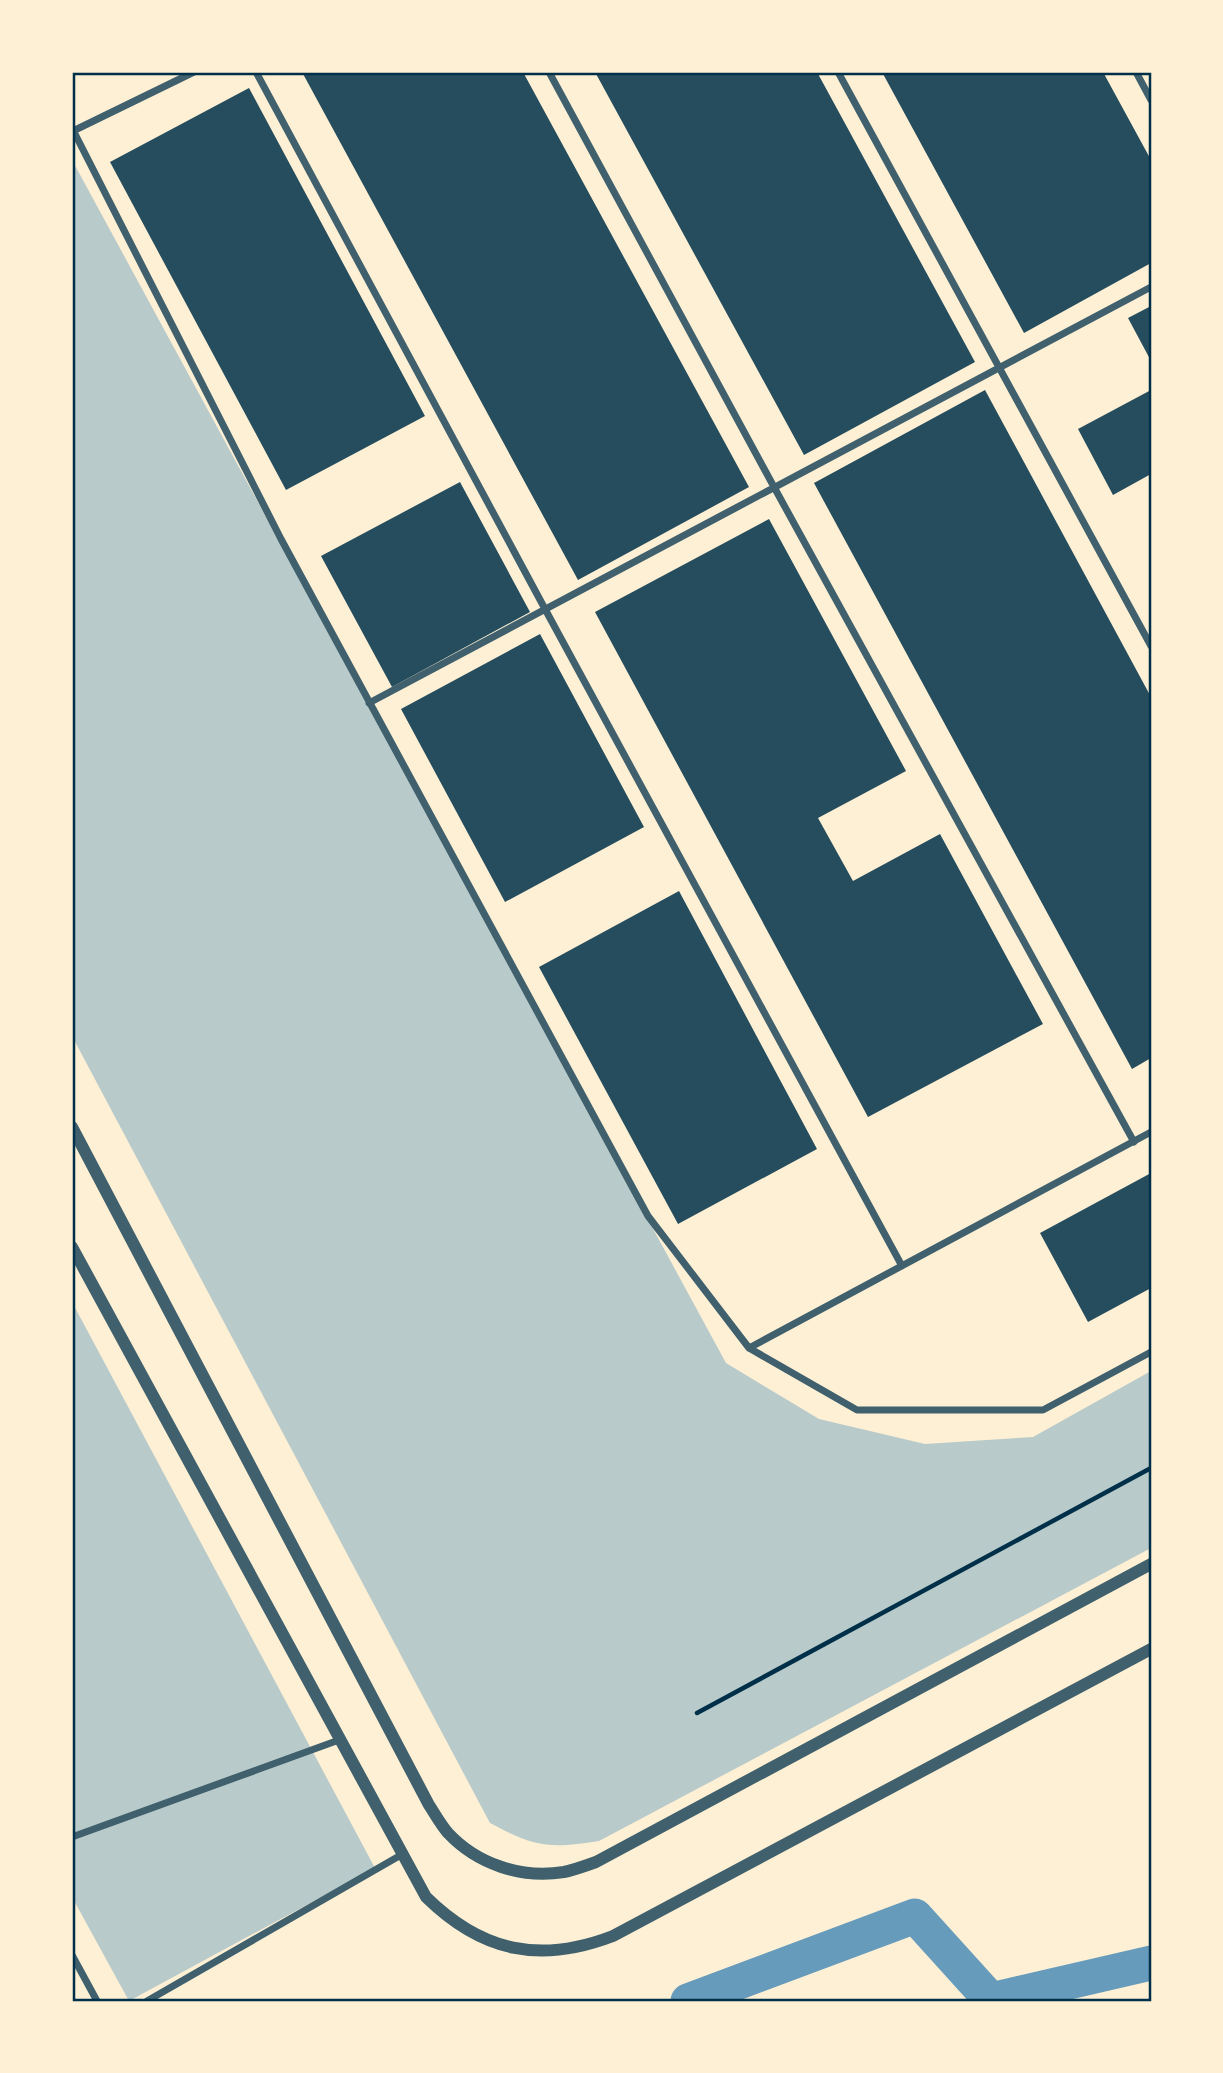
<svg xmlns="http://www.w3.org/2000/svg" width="1223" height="2073" font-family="Cabin,sans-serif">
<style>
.green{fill:#b9caca}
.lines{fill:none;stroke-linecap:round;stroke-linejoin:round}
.canal{stroke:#669bbc;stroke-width:35}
.building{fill:#264d5e}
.path{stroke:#003049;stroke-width:4.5}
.minor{stroke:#3f606c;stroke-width:7}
.tertiary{stroke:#3f606c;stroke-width:12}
.neatline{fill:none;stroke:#003049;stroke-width:2.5}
</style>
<rect width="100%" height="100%" fill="#fdf0d5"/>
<!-- green -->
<path class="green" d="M 72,160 L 726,1363 L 819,1419 L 925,1444 L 1033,1437 L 1151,1371 L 1151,1548 L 599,1841 C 549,1849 535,1847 490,1823 L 72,1036 Z
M 72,1302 L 375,1868 L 129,2001 L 72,1897 Z"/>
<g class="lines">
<!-- canal -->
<path class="canal" d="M 688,2001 L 915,1916 L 991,2000 L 1151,1963"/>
</g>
<!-- building -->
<path class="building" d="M 302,72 L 523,72 L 749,487 L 578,580 Z
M 595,72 L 817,72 L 975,362 L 804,455 Z
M 882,72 L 1103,72 L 1151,160 L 1151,263 L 1024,333 Z
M 249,88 L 425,416 L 286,490 L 110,162 Z
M 1151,306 L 1151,361 L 1128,318 Z
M 985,390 L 1151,697 L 1151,1058 L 1132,1069 L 814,483 Z
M 1151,390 L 1151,474 L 1113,495 L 1078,429 Z
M 460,482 L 530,612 L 392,687 L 321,556 Z
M 769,519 L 906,771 L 818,818 L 853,881 L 940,834 L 1043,1024 L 868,1117 L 595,612 Z
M 540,634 L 644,827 L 505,902 L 401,709 Z
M 679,891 L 817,1149 L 678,1224 L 539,967 Z
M 1151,1173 L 1151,1288 L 1088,1322 L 1040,1233 Z"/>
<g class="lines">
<!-- path -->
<path class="path" d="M 697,1713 L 1151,1468"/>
<!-- minor -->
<path class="minor" d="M 256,72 L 545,609 L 902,1266
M 549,72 L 774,487 L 1134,1142
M 838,72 L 1151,646
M 1136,72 L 1151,100
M 72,128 L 281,539 L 648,1216 L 749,1348 L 857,1410 L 1043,1410 L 1151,1352
M 73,131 L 194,72
M 369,703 L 1151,287
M 749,1348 L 1151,1132
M 72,1837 L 339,1740
M 72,1955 L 97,2001
M 147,2001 L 401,1855"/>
<!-- tertiary -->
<path class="tertiary" d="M 72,1127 L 429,1805 C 435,1814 441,1825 448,1833 C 477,1864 521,1879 564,1872 C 574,1870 585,1866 596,1862 L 1151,1564
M 72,1247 L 426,1897 C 482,1952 540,1964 613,1936 L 1151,1649"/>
</g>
<!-- border -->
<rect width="1223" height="2073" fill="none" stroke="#fdf0d5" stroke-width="147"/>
<rect x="74" y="74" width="1076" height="1926" class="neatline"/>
</svg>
